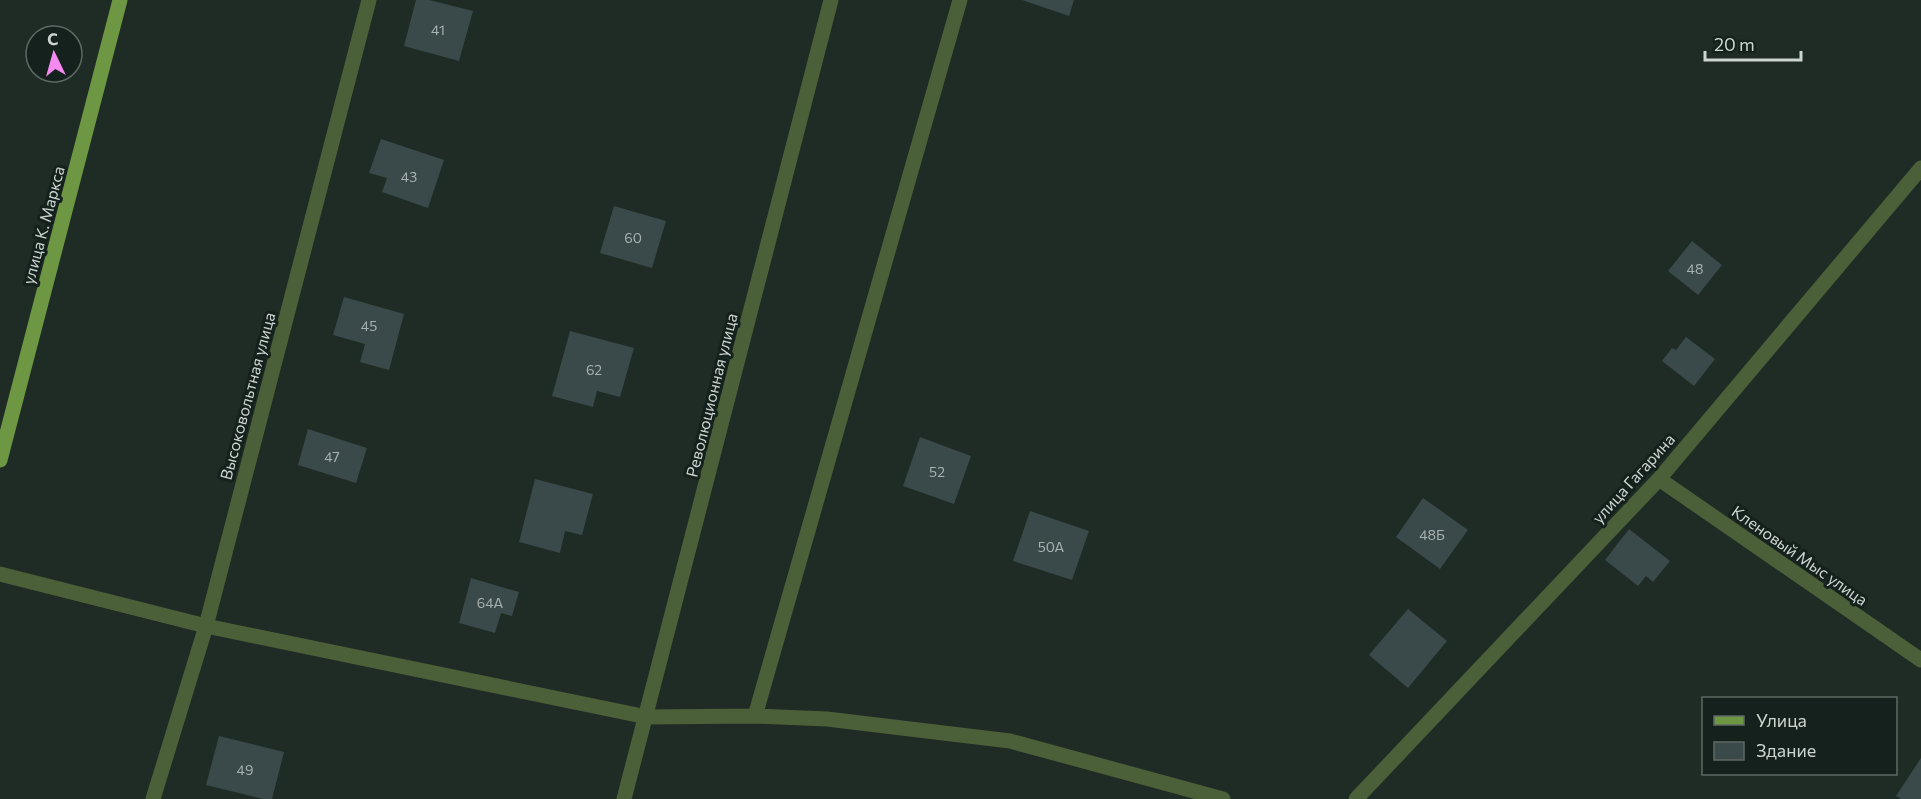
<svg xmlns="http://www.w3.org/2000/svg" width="1921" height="799" font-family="Commissioner,sans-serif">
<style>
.building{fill:#3a4949}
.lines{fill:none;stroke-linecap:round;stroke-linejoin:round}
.minor{stroke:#4b6038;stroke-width:15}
.major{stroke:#6d9742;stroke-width:15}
.labels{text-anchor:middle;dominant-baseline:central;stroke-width:6;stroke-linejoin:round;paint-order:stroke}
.number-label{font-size:14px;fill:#a8b2af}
.street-label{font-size:16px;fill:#cdd5d1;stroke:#15211c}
</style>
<rect width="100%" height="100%" fill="#1f2b25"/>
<!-- building -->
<path class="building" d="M 416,0 L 429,0 L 473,11 L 459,61 L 404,46 Z
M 1022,0 L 1074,0 L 1069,16 Z
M 381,139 L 444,160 L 428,208 L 382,192 L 387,178 L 369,173 Z
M 614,206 L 666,221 L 652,268 L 600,253 Z
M 1692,241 L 1722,265 L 1698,295 L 1668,271 Z
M 344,297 L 404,314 L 389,370 L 360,362 L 365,344 L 333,335 Z
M 570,331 L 634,348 L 620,397 L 597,391 L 593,407 L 552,396 Z
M 1686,337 L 1715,359 L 1694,386 L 1662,361 L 1672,348 L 1676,350 Z
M 308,429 L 367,448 L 356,483 L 298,465 Z
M 920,437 L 971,456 L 954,504 L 903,486 Z
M 535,479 L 593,494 L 582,535 L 565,531 L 560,553 L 519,542 Z
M 1423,498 L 1468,530 L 1440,569 L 1396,537 Z
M 1030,511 L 1089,531 L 1072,580 L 1013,561 Z
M 1629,529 L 1670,561 L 1653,582 L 1646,576 L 1638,586 L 1605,560 Z
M 471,578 L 519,592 L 512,616 L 501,613 L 495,633 L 459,623 Z
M 1408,609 L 1447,641 L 1408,688 L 1369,655 Z
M 219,736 L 284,752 L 272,799 L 263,799 L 206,785 Z
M 1921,758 L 1921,799 L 1901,799 L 1896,796 Z"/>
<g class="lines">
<!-- minor -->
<path class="minor" d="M 1659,479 L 1921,660
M 0,574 L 206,626 L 647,717 L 755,716 L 827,719 L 1010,741 L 1223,799
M 755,716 L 960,0
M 153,799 L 206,626 L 369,0
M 624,799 L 831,0
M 1356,799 L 1659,479 L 1921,168"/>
<!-- major -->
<path class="major" d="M 0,460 L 120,0"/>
</g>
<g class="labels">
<!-- number labels -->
<g class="number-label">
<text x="438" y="29">41</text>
<text x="409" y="176">43</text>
<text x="633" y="237">60</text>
<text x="1695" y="268">48</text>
<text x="369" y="325">45</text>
<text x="594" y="369">62</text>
<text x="332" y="456">47</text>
<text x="937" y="471">52</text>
<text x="1432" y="534">48Б</text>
<text x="1051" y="546">50А</text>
<text x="490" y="602">64А</text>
<text x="245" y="769">49</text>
</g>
<!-- street labels -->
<g class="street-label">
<text transform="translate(43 225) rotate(-75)">улица К. Маркса</text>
<text transform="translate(711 395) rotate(-76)">Революционная улица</text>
<text transform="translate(247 396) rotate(-75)">Высоковольтная улица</text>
<text transform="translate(1633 478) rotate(-48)">улица Гагарина</text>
<text transform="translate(1800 555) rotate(35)">Кленовый Мыс улица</text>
</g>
</g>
<!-- legend -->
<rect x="1702" y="697" width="195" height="78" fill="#15211c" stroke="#5f6964" stroke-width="1.5"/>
<rect x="1714" y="716" width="30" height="9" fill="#6d9742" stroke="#5f6964" stroke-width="1.5"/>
<text x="1756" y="727" font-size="18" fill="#cdd5d1">Улица</text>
<rect x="1714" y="742" width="30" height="18" fill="#3a4949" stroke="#5f6964" stroke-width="1.5"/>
<text x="1756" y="757" font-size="18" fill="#cdd5d1">Здание</text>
<!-- north arrow -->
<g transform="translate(54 54) rotate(355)"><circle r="28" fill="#15211c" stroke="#5f6964" stroke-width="1.5"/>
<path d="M0-4.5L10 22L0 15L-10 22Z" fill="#f489f0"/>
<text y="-9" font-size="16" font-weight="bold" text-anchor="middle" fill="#cdd5d1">С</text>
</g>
<!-- scale -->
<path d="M1705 51v9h96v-9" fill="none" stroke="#cdd5d1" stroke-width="3"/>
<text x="1714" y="51" font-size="18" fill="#cdd5d1" stroke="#15211c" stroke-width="4.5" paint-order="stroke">20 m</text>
</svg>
